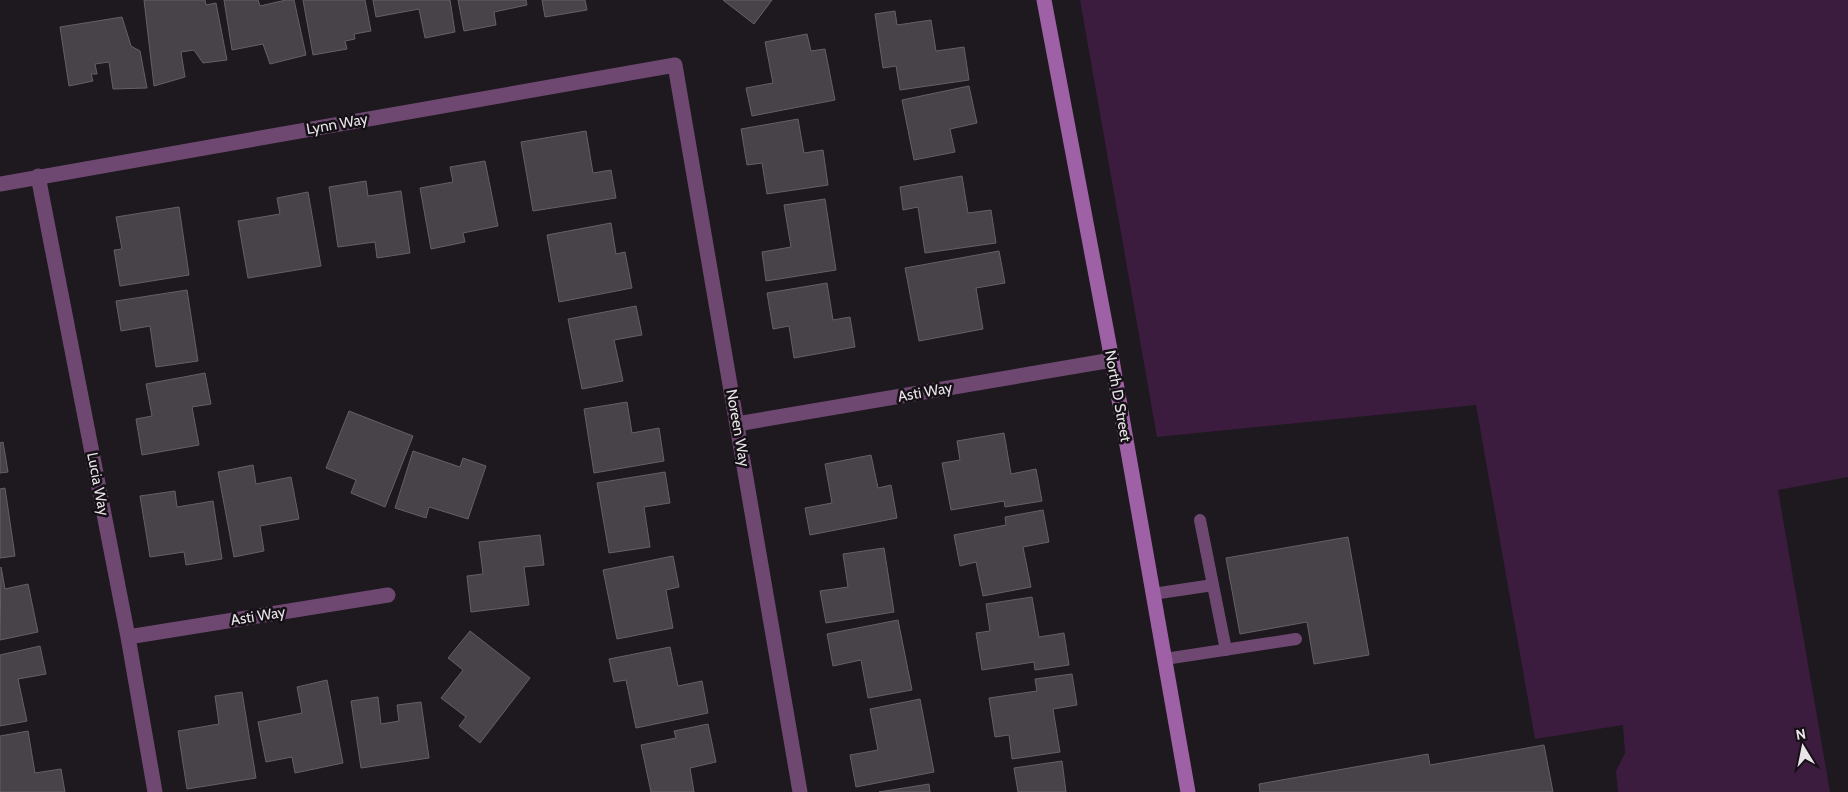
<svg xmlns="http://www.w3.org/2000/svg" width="1848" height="792" font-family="Cabin,sans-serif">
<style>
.green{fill:#3b1c3e}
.building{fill:#484348;stroke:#666066}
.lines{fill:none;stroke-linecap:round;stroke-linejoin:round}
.lane{stroke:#6f4872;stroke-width:12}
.street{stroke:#6f4872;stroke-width:15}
.secondary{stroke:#9f61a5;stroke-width:15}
.labels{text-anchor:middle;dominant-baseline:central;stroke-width:5;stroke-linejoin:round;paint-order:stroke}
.street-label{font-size:15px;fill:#e8e4e8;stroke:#141015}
</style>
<rect width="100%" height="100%" fill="#1d191e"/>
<!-- green -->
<path class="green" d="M 1080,0 L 1848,0 L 1848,477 L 1778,490 L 1830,792 L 1618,792 L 1616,771 L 1625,753 L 1623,725 L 1535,739 L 1476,405 L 1157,437 Z"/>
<!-- building -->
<path class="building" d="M 144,0 L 205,0 L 206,5 L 216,3 L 227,60 L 203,63 L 194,50 L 181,52 L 185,77 L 154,86 Z
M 224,0 L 258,0 L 260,6 L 286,0 L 294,0 L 306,55 L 270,64 L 263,44 L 232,50 Z
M 303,0 L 365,0 L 371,31 L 354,34 L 355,39 L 345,41 L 347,49 L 313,55 Z
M 373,0 L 450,0 L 455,32 L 425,38 L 419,9 L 376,17 Z
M 458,0 L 526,0 L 527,5 L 494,12 L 496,25 L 464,31 Z
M 542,0 L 585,0 L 587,10 L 545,17 Z
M 723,0 L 772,0 L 754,24 Z
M 895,11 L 897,25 L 931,20 L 936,51 L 964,47 L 969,80 L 900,90 L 896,66 L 883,68 L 875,14 Z
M 122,17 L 131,46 L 140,51 L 147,88 L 113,89 L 109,62 L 95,64 L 97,74 L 91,74 L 93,81 L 69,86 L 60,27 Z
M 807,34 L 811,51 L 825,49 L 835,100 L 752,116 L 746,88 L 773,83 L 765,42 Z
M 969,86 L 977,123 L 950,129 L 955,152 L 914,160 L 902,100 Z
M 798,119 L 804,153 L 823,150 L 828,185 L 767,194 L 762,163 L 747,165 L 741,129 Z
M 586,131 L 593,173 L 611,170 L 616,198 L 533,211 L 521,142 Z
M 485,161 L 498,226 L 463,233 L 465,242 L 431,249 L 420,188 L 453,182 L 450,167 Z
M 962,176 L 968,213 L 991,210 L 996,243 L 925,253 L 918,207 L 903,210 L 900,187 Z
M 366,181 L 368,196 L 401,191 L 410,253 L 377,258 L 375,242 L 338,247 L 329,187 Z
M 308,192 L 321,266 L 248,278 L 238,221 L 280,214 L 277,198 Z
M 825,199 L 836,270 L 766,281 L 762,252 L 791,247 L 784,205 Z
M 179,207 L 189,275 L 120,286 L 114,250 L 122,249 L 116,217 Z
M 611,223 L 616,254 L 625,252 L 632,288 L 559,302 L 547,235 Z
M 999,251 L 1005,283 L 976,288 L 983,329 L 919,341 L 905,268 Z
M 827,283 L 833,320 L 850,317 L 855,347 L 794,358 L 789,326 L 773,329 L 767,293 Z
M 187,290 L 198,361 L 156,367 L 150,326 L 121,331 L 116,301 Z
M 636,306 L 642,335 L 614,340 L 623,381 L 582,389 L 568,319 Z
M 205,373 L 211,404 L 192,407 L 199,445 L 142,455 L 136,419 L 152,416 L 146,384 Z
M 627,402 L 632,433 L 659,428 L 664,461 L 594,473 L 584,409 Z
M 349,411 L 413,436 L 385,507 L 351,493 L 356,480 L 326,468 Z
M 1004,433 L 1011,474 L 1036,469 L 1042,501 L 1005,507 L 1004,501 L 951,510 L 942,463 L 960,460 L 957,441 Z
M 3,442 L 8,472 L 0,473 L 0,443 Z
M 413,451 L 460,467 L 463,458 L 486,466 L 468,519 L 429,507 L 426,518 L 395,508 Z
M 871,455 L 878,488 L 891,485 L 897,518 L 810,535 L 805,508 L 832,503 L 825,464 Z
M 253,465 L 256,484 L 291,477 L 299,519 L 260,526 L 264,551 L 234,557 L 218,472 Z
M 665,472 L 670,503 L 644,507 L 650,547 L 609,553 L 597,483 Z
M 5,488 L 15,556 L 0,558 L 0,489 Z
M 175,491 L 177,507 L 213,501 L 222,559 L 186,565 L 184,552 L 150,557 L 140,496 Z
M 1043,510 L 1049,542 L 1023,547 L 1031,587 L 983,596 L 976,562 L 960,566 L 954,535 L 1006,525 L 1005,517 Z
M 540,535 L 544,565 L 524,567 L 529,605 L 471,612 L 467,576 L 483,574 L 479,542 Z
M 1348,537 L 1369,655 L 1314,664 L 1307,622 L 1240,634 L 1226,558 Z
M 884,548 L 894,612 L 826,623 L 820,591 L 848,587 L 843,554 Z
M 673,556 L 679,587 L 666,590 L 673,628 L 617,639 L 603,570 Z
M 1,567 L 5,589 L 28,584 L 38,632 L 0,640 Z
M 1032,597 L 1039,637 L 1064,633 L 1069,665 L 1035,670 L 1034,662 L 982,670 L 976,633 L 990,631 L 986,604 Z
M 898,620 L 912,690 L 868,698 L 861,660 L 833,666 L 827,634 Z
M 470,631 L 530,678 L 480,743 L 459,726 L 466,717 L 441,698 L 463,670 L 448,658 Z
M 40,646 L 46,674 L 18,679 L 27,721 L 0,726 L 0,655 Z
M 670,647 L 678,686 L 702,681 L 708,713 L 636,728 L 626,680 L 614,682 L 609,659 Z
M 1072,674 L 1077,705 L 1053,709 L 1060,752 L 1012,759 L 1009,735 L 995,737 L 989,698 L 1037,691 L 1035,679 Z
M 327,680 L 343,763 L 295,773 L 292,757 L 266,762 L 258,722 L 302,713 L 297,687 Z
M 242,692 L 256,778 L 187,789 L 178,731 L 219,724 L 215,696 Z
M 378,697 L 381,724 L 399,721 L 397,705 L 421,702 L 429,758 L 361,768 L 351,701 Z
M 920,699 L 934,772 L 856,787 L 850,755 L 878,750 L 870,709 Z
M 708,724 L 716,762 L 690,768 L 694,792 L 651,792 L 641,745 L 676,738 L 674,731 Z
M 28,731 L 35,773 L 61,769 L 65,792 L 0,792 L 0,736 Z
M 1544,745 L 1553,792 L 1260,792 L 1259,784 L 1428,754 L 1430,765 Z
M 1062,761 L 1066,792 L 1018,792 L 1014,768 Z
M 929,784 L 930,792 L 879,792 Z"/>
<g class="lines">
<!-- lane -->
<path class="lane" d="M 1200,520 L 1226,650
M 1153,594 L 1213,585
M 1165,659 L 1296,639"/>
<!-- street -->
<path class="street" d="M 38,176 L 128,637 L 155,792
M 0,184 L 675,65 L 800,792
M 737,424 L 1112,360
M 128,637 L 388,595"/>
<!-- secondary -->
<path class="secondary" d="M 1044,0 L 1112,360 L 1188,792"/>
</g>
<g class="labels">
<!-- street labels -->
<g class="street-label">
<text transform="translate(337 124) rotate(-10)">Lynn Way</text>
<text transform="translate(925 392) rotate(-10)">Asti Way</text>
<text transform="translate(1118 396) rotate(80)">North D Street</text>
<text transform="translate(738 428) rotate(80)">Noreen Way</text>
<text transform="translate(98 484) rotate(79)">Lucia Way</text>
<text transform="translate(258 616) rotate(-9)">Asti Way</text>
</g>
</g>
<!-- north arrow -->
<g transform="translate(1803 747) rotate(350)" stroke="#141015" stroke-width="4" paint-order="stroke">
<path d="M0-4L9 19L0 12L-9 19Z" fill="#e8e4e8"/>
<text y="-8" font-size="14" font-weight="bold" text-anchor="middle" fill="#e8e4e8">N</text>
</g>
</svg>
